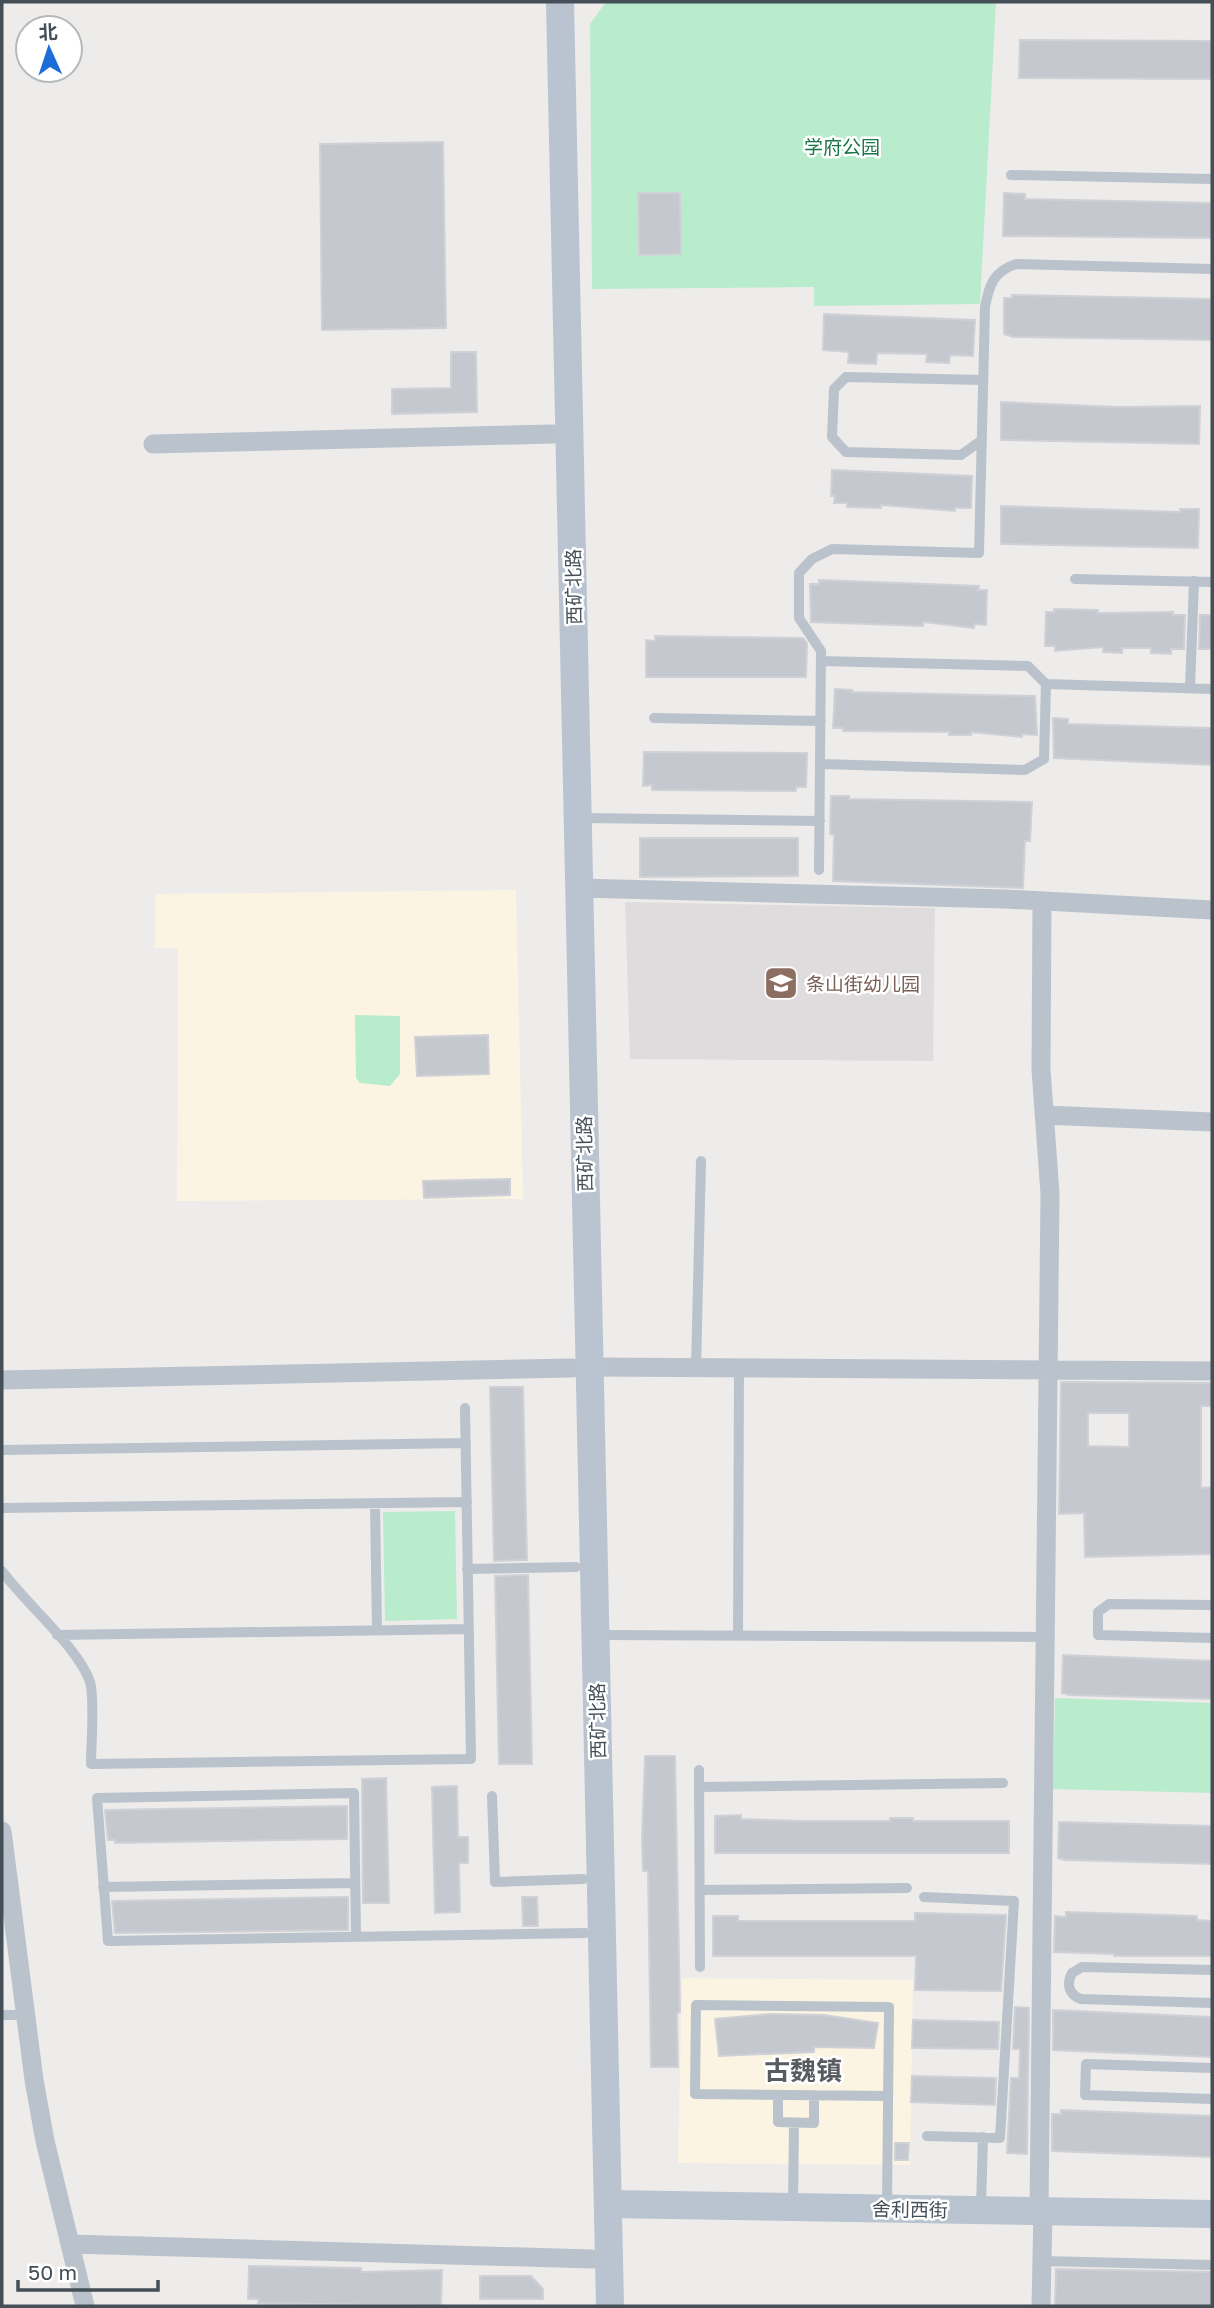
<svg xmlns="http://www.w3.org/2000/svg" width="1214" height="2308" font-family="'Golos Text','Noto Sans SC',sans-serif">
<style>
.commercial{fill:#fbf4e3}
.education{fill:#dfdcdd}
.green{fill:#b9eccd}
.building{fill:#c5c8ce;stroke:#cfd1d7;stroke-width:2;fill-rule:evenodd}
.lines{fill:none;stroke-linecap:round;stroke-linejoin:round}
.lane{stroke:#bac3cb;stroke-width:10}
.street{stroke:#bac3cb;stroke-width:19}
.secondary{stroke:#b9c4d0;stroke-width:28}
.labels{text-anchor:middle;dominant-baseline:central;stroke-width:5;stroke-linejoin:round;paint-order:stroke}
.park-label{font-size:19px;fill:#187648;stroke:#fff}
.street-label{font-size:19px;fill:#444f58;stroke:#fff}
.education-label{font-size:19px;fill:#785e54;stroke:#fff;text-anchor:start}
.district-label{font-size:26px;font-weight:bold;fill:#585c60;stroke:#fff}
</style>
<rect width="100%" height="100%" fill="#eeebeb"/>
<!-- commercial -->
<path class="commercial" d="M 516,890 L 523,1199 L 177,1201 L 178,948 L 155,948 L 155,894 Z
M 682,1978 L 913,1980 L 910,2165 L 678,2163 Z"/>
<!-- education -->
<path class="education" d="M 625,902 L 935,908 L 933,1061 L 630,1059 Z"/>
<!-- green -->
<path class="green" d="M 606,2 L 996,2 L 980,304 L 814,306 L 814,287 L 592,289 L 590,24 Z
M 355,1015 L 400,1016 L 400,1074 L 390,1086 L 360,1083 L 356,1078 Z
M 455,1511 L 457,1619 L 385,1621 L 383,1512 Z
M 1055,1698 L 1212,1703 L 1212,1793 L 1053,1789 Z"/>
<!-- building -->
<path class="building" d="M 1020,40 L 1212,41 L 1212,79 L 1019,78 Z
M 443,142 L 446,328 L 322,330 L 320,144 Z
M 638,193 L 680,193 L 681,254 L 639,255 Z
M 1004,193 L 1025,194 L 1025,199 L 1212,203 L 1212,238 L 1003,236 Z
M 1012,295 L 1212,299 L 1212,340 L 1013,337 L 1004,334 L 1004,298 L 1012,298 Z
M 824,314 L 975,320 L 973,356 L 950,355 L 949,363 L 926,362 L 927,354 L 877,353 L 876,364 L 848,363 L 849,352 L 823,350 Z
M 451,352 L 476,352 L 477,412 L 392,414 L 392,389 L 451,388 Z
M 1001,402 L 1117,407 L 1200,406 L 1199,444 L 1001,440 Z
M 832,470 L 972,476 L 971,508 L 955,508 L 955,511 L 881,505 L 881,508 L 847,507 L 847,503 L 834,503 L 835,496 L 831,496 Z
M 1001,506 L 1180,512 L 1180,509 L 1199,509 L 1198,548 L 1001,544 Z
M 819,580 L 979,586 L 978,590 L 987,590 L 986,625 L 974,624 L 974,628 L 923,622 L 923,626 L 811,622 L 810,584 L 819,584 Z
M 1054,609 L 1098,610 L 1098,613 L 1173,612 L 1173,615 L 1185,615 L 1184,649 L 1171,649 L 1171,654 L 1151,653 L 1151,648 L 1122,648 L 1122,653 L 1103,652 L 1103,647 L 1055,651 L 1055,646 L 1045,646 L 1046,612 L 1054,612 Z
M 1200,615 L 1212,615 L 1212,649 L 1199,649 Z
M 655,636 L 803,638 L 807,643 L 806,677 L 646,677 L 646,640 L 656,641 Z
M 835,689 L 852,690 L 852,692 L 1035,696 L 1037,735 L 1022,734 L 1022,737 L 971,732 L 971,735 L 949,735 L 949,732 L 843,731 L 843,728 L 833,728 Z
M 1053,718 L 1068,719 L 1068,724 L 1212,728 L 1212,765 L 1054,758 Z
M 644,752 L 807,753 L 806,787 L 796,787 L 796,791 L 652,790 L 652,785 L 643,786 Z
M 831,796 L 849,796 L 849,799 L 1032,802 L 1030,841 L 1025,841 L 1023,888 L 833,881 L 834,835 L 830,834 Z
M 640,838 L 798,838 L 798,876 L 640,877 Z
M 488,1035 L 489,1074 L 417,1076 L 415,1037 Z
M 510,1179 L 510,1195 L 424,1198 L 423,1181 Z
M 1061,1382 L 1212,1383 L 1212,1406 L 1201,1406 L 1201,1488 L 1212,1487 L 1212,1554 L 1085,1557 L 1084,1513 L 1059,1514 ZM 1088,1413 L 1129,1413 L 1129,1447 L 1088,1446 Z
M 490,1387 L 523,1387 L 527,1560 L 494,1561 Z
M 528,1575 L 532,1764 L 499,1764 L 495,1576 Z
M 1063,1655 L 1212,1661 L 1212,1699 L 1069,1695 L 1062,1693 Z
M 645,1756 L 675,1756 L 680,2012 L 677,2013 L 678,2067 L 651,2067 L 648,1871 L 643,1871 L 642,1839 Z
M 386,1778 L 389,1903 L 363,1903 L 362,1779 Z
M 457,1786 L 458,1837 L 468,1837 L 468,1863 L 459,1863 L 460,1912 L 435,1913 L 432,1787 Z
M 347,1806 L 347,1839 L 115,1843 L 115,1840 L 108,1840 L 105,1810 Z
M 741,1815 L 741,1819 L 801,1821 L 890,1821 L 890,1818 L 913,1818 L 913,1821 L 1009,1821 L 1009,1853 L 715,1853 L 715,1816 Z
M 1059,1822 L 1212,1826 L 1212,1864 L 1065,1860 L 1058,1858 Z
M 348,1897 L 348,1930 L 115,1933 L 112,1901 Z
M 522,1897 L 537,1897 L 538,1926 L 523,1926 Z
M 1066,1912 L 1197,1916 L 1197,1920 L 1212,1921 L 1212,1956 L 1114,1956 L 1114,1954 L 1054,1952 L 1055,1916 L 1066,1917 Z
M 915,1913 L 1006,1915 L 1001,1991 L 915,1990 L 916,1956 L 713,1956 L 713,1916 L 738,1916 L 738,1921 L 915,1921 Z
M 1015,2007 L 1029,2008 L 1027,2154 L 1007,2153 L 1011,2078 L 1019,2078 L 1020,2049 L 1013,2049 Z
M 1053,2010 L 1212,2017 L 1212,2057 L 1053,2050 Z
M 770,2014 L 824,2015 L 878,2023 L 874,2048 L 814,2047 L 814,2052 L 719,2056 L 715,2019 Z
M 913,2020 L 999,2022 L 998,2049 L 912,2048 Z
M 912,2076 L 996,2078 L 995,2105 L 911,2102 Z
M 1061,2110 L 1212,2116 L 1212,2157 L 1052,2151 L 1052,2114 L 1061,2114 Z
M 895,2143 L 909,2143 L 908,2160 L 895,2160 Z
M 249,2266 L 361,2268 L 361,2272 L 442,2270 L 441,2306 L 258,2303 L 259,2299 L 248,2299 Z
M 1056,2269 L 1212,2272 L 1212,2306 L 1055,2306 Z
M 480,2276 L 531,2276 L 543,2289 L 543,2299 L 480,2299 Z"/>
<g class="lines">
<!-- lane -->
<path class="lane" d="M 1011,175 L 1212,179
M 982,440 L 961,455 L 846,452 L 832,437 L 834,389 L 846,377 L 983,380
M 1075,579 L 1212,582
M 821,661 L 1028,666 L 1046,684 L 1212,689
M 1190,688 L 1194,581
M 654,718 L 821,721
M 821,764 L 1025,770 L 1044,759 L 1046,684
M 582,818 L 820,821
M 819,870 L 821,651 L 799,618 L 799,573 L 812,559 L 832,549 L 979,553 L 985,307 C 989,285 994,271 1016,264 L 1212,269
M 696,1368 L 701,1161
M 2,1450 L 466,1443
M 375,1504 L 377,1630
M 2,1508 L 467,1502
M 467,1569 L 576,1567
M 2,1571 C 25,1603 79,1648 90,1682 C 95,1699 91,1745 91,1764 L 471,1759 L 465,1408
M 1212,1605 L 1109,1604 L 1098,1612 L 1098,1635 L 1212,1638
M 57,1635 L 469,1629
M 599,1635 L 1046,1637
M 738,1636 L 739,1368
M 699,1770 L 700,1967
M 699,1787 L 1003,1783
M 492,1796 L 495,1882 L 583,1879
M 103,1887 L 355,1883
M 700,1890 L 907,1888
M 924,1897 L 1014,1901 L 1000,2138 L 927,2136
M 356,1937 L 354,1793 L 97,1798 L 108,1941 L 585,1933
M 1212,1970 L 1082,1967 L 1072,1973 C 1066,1984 1069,1995 1081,1999 L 1212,2003
M 2,2015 L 24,2015
M 1212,2068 L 1086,2064 L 1085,2095 L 1212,2099
M 778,2095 L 778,2122 L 814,2123 L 814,2095
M 887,2205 L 889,2007 L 696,2005 L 695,2094 L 888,2096
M 793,2206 L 794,2123
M 981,2207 L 983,2137
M 1042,2261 L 1212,2265"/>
<!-- street -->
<path class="street" d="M 153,444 L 553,434
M 579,888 L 1005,899 L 1212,910
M 1044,1115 L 1212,1122
M 589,1367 L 1212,1371
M 2,1380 L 572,1368
M 2,1831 L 34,2080 L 45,2141 L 85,2306
M 1039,2211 L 1050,1194 L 1041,1069 L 1042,901
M 70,2244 L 592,2259
M 1041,2306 L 1043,2211"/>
<!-- secondary -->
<path class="secondary" d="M 560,2 L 610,2306
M 608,2204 L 1212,2214"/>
</g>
<!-- icons -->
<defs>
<g id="school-square" transform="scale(1.75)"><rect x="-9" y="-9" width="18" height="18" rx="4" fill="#8d6e63" stroke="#fff"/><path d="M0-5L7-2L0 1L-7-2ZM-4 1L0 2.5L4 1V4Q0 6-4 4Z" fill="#fff"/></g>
</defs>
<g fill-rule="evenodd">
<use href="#school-square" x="781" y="983"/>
</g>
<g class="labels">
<!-- park labels -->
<g class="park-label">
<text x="842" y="146">学府公园</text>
</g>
<!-- street labels -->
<g class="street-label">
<text transform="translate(573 587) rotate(-91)">西矿北路</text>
<text transform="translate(584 1154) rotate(-91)">西矿北路</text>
<text transform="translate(597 1721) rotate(-91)">西矿北路</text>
<text transform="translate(910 2209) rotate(1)">舍利西街</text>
</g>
<!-- education labels -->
<g class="education-label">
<text x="806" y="983">条山街幼儿园</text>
</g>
<!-- district labels -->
<g class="district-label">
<text x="803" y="2070">古魏镇</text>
</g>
</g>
<!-- border -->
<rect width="1214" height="2308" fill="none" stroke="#444f58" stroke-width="7"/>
<!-- north arrow -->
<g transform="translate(49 49) rotate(357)"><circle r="33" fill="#ffffff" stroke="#b4b9bc" stroke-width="2"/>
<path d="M0-5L12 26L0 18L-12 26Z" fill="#1d6dd7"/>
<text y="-10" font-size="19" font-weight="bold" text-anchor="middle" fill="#444f58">北</text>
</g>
<!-- scale -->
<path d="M18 2280v10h140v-10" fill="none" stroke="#444f58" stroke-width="3.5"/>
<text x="28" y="2280" font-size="21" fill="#444f58" stroke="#ffffff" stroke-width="5" paint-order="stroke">50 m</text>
</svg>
